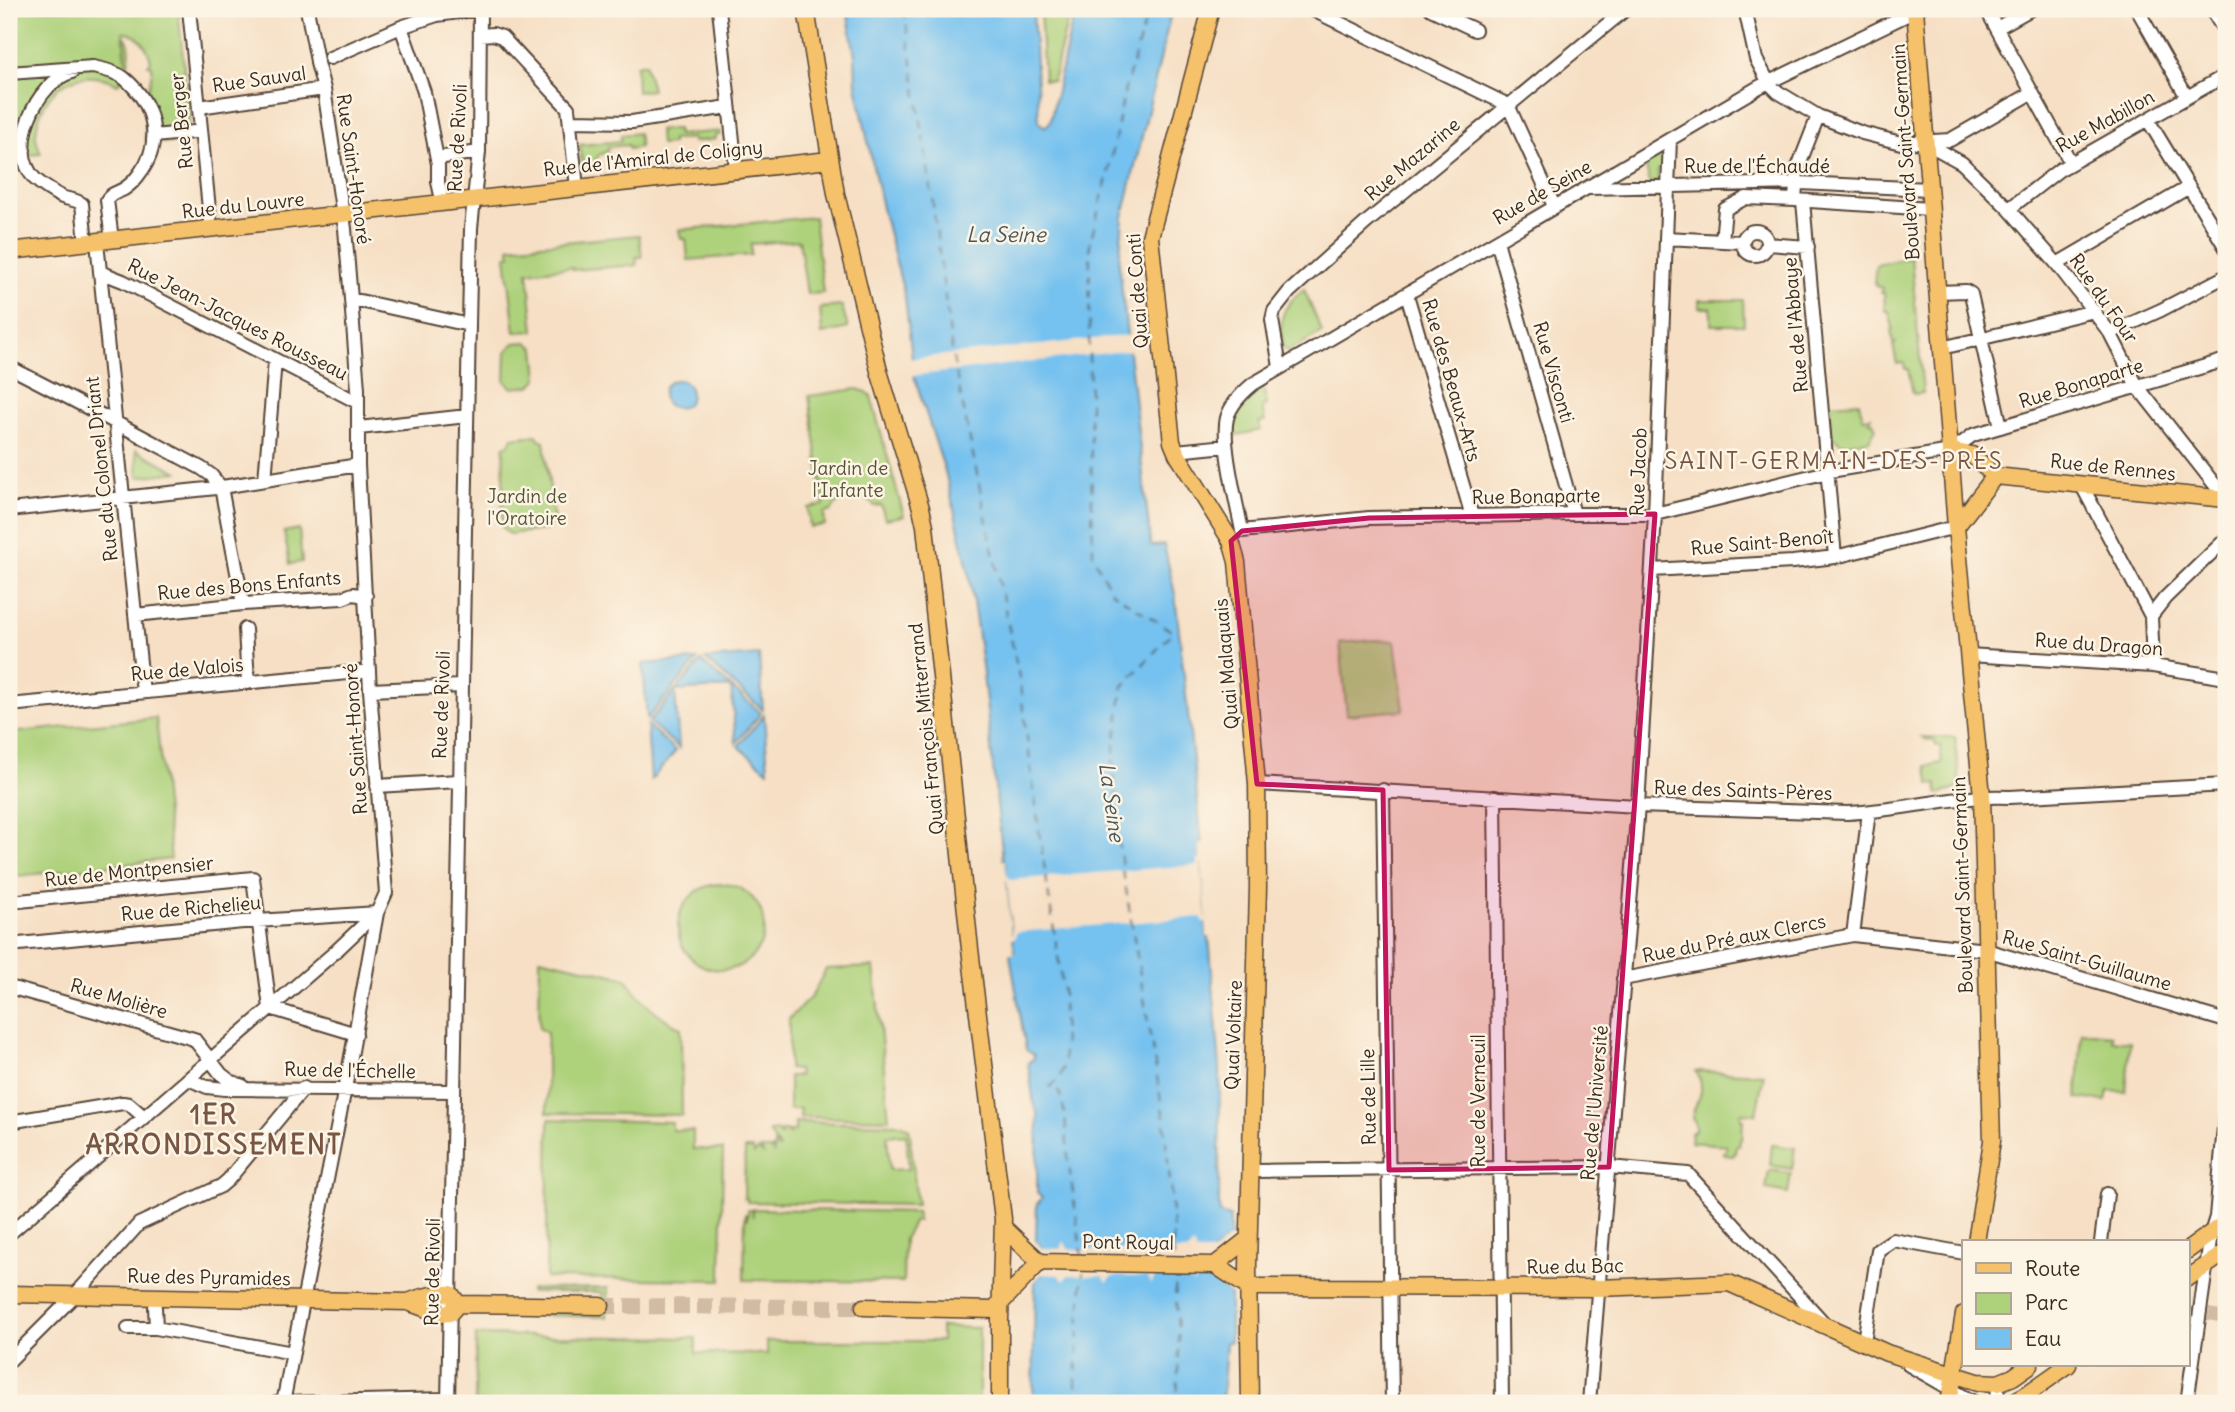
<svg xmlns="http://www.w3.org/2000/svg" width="2235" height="1412" font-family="Delius,sans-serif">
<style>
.green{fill:#aed17b;stroke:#747e4c;stroke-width:2}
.water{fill:#75c1ef;stroke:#587686;stroke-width:2}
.pier{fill:#f6dfc4}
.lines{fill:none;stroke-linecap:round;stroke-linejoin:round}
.ferry{stroke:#4c575d;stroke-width:2;stroke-dasharray:9 7;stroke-linecap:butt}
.minor-tunnel{stroke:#d1bba3;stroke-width:12;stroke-dasharray:12 6;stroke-linecap:butt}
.major-tunnel{stroke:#d1bba3;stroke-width:16;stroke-dasharray:16 8;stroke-linecap:butt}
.minor-casing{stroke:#574537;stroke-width:16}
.major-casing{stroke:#574537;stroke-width:19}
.minor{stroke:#fff;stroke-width:12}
.major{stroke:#f5c16b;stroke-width:16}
.marked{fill:#c2185b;fill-opacity:0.2;stroke:#c2185b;stroke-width:5;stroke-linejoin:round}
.labels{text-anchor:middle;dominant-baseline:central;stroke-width:5;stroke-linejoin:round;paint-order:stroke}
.street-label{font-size:19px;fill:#3b2a1e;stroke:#fcf5e5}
.park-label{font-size:19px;fill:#585435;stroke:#fcf5e5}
.water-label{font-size:21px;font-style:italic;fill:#4c575d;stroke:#fcf5e5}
.quarter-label{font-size:23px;letter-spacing:2px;fill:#795544;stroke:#fcf5e5}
.district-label{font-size:26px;font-weight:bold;letter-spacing:2px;fill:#795544;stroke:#fcf5e5}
</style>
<rect width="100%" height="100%" fill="#fcf5e5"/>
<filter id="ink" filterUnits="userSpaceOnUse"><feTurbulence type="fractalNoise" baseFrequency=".0143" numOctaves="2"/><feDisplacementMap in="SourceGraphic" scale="14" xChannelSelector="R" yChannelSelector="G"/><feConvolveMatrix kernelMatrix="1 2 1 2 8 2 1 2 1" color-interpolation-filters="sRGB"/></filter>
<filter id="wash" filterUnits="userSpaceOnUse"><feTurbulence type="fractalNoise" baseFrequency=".00686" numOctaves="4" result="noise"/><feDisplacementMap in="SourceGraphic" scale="28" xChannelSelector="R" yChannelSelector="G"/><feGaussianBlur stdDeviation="1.57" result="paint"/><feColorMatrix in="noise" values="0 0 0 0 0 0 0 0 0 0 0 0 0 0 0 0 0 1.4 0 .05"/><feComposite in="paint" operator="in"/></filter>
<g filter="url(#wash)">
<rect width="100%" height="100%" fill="#f6dfc4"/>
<!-- green -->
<path class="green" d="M 9,9 L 178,9 L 189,114 L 187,141 L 167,143 L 145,140 L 147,95 L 152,73 L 152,66 L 148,65 L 151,61 C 147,46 140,34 123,32 L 126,62 L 125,36 C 135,49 127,72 118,84 C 77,63 40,90 36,133 C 35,139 39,148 41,154 L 9,156 Z
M 1040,9 L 1070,9 L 1053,81 L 1044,80 Z
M 645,63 L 652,90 L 637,92 L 636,65 Z
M 677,129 L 678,135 L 720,131 L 720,135 L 715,135 L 715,139 L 692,142 L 692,138 L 672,140 L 672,144 L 660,145 L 659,130 Z
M 638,133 L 640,147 L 629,149 L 628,145 L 608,147 L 608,151 L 599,155 L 593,163 L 582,164 L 580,145 L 621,141 L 621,135 Z
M 1662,150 L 1664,151 L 1663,167 L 1658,170 L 1658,182 L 1650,183 L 1644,160 Z
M 814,217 L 823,293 L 807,294 L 799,240 L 751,244 L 751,255 L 688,260 L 686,239 L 681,239 L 679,230 Z
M 639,235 L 642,257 L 636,257 L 637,265 L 573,270 L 572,267 L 528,272 L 534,331 L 515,332 L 506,256 L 511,255 L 509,247 Z
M 1911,257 L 1923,393 L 1913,394 L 1908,369 L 1905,369 L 1904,363 L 1897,364 L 1893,345 L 1895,343 L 1893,343 L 1891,330 L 1893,329 L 1889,311 L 1885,311 L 1884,293 L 1881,293 L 1882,288 L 1876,286 L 1875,282 L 1874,284 L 1876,265 Z
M 1304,289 L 1322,332 L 1288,351 L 1283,348 C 1280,318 1279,309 1304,289 Z
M 1699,300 L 1743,300 L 1744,325 L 1711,325 L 1711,308 L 1699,308 Z
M 842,306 L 848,328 L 822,334 L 820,308 Z
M 527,342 L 535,348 L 538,378 L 531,386 L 512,388 L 505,381 L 506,352 L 514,343 Z
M 1263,387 L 1267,405 L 1262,407 L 1265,421 L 1259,422 L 1261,430 L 1233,436 C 1236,414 1246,400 1263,387 Z
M 857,389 L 867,392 L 871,397 L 904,516 L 885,519 L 881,505 L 874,506 C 863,491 838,495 832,511 L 824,513 L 825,525 L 810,527 L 808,508 L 824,505 L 809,396 Z
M 1859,402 L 1863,418 L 1871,417 L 1869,421 L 1872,421 L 1876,428 L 1869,440 L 1842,444 L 1832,436 L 1829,404 Z
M 537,435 L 539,439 L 544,441 L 554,521 L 546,530 L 509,534 L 502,527 L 504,447 L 509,444 L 512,438 Z
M 136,450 L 178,472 L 138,477 Z
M 299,529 L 302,562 L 290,564 L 284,532 Z
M 1375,640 L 1395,641 L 1404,710 L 1347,715 L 1340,643 Z
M 156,718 L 171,859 L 9,877 L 9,733 Z
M 1922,737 L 1955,737 L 1960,785 L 1957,789 L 1938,794 L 1937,784 L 1930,785 L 1926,766 L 1942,763 L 1940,746 L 1936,746 L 1936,743 L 1931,739 L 1927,740 Z
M678 927a43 43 0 1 1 86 0a43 43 0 1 1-86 0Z
M 540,958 L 626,978 C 640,1001 657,1016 681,1028 L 682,1115 L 547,1113 L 547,1033 L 539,1028 Z
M 874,967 L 889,1119 L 800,1117 L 800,1109 L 789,1109 L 789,1076 L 799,1076 L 798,1070 L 789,1069 L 789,1019 L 812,996 L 826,969 Z
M 2082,1032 L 2112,1035 L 2112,1040 L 2130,1042 L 2126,1092 L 2108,1091 L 2106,1101 L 2077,1098 Z
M 1696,1071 L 1764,1074 L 1756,1114 L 1741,1113 L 1741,1120 L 1743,1120 L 1742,1139 L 1740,1139 L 1739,1145 L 1736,1146 L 1735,1154 L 1733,1156 L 1725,1155 L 1723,1152 L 1726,1151 L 1726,1145 L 1690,1142 L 1691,1133 L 1695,1130 L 1695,1122 L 1692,1119 C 1694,1098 1709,1096 1696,1071 Z
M 549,1119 L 672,1122 L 672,1130 L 693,1131 L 693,1149 L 723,1150 L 721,1280 L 546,1278 Z
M 795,1122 L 901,1124 L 909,1128 L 911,1142 L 907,1143 L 906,1134 L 887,1136 L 890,1170 L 909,1169 L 907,1146 L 911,1145 L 917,1205 L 747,1202 L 747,1198 L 744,1198 L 745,1149 L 752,1149 L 754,1154 L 758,1150 L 763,1154 L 761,1149 L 770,1149 L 774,1154 L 772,1149 L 774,1149 L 774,1143 L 778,1149 L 779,1148 L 769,1132 L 777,1131 L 780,1135 L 782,1135 L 780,1131 L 785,1131 L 790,1135 L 787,1131 L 795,1131 Z
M 1772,1145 L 1795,1148 L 1792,1169 L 1770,1165 Z
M 1769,1170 L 1791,1173 L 1788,1193 L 1766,1189 Z
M 753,1209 L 917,1212 L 918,1221 L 914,1221 L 904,1239 L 903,1282 L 744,1280 L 745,1214 L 746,1214 L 747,1220 L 748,1210 L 752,1210 L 753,1217 Z
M 608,1288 L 607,1317 L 529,1315 L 530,1311 L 602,1312 L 602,1292 L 530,1292 L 530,1289 Z
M 941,1327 L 979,1328 L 979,1403 L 475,1403 L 476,1335 L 696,1338 L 696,1353 L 767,1354 L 767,1341 L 941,1341 Z"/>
<!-- water -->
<path class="water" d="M 847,9 L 1033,9 L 1039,122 L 1045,127 L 1050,122 L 1075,9 L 1172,9 L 1123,217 L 1119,264 L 1151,546 L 1164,545 L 1175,594 L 1202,843 L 1199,844 L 1207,937 L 1209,937 L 1220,1067 L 1219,1206 L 1220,1214 L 1230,1217 L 1230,1237 L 1213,1252 L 1213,1278 L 1230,1295 L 1230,1342 L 1226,1342 L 1222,1403 L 1033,1403 L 1035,1281 L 1042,1274 L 1042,1248 L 1036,1241 L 1037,1204 L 1042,1198 L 1037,1193 L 1038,1114 L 1034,1105 L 1028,1063 L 1034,1058 L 1034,1055 L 1026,1050 L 1010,955 L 1014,953 L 1005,860 L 1003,860 L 982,665 L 969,573 L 945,471 L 914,376 L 905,297 L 882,208 L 856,85 L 855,56 Z
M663 394a14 14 0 1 1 28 0a14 14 0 1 1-28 0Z
M 759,655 L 763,710 L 705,659 Z
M 697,660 L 647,719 L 643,664 Z
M 701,661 L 761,713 L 736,743 L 731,687 L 675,691 L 679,748 L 649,722 Z
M 764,715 L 768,771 L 738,746 Z
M 647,725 L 676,751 L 651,780 Z"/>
<!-- pier -->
<path class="pier" d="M 1131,335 L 1133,350 L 910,376 L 908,359 Z
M 1206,843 L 1203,847 L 1203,860 L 1201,865 L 1206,918 L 1209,920 L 1210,934 L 1213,937 L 1207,937 L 1206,922 L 1203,922 L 1201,917 L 1016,932 L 1015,938 L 1012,939 L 1014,954 L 1007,954 L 1010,951 L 1009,938 L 1012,933 L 1007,881 L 1004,877 L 1002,864 L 999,861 L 1005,860 L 1007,875 L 1011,880 L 1169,867 L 1197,865 L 1197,860 L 1200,859 L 1199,844 Z
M 1032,1237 L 1042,1248 L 1060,1249 L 1064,1241 L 1068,1249 L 1103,1250 L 1107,1243 L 1111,1250 L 1147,1250 L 1151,1243 L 1154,1251 L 1188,1251 L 1193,1245 L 1197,1252 L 1213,1252 L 1230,1237 L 1230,1242 L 1217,1253 L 1217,1277 L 1229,1290 L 1230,1295 L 1213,1278 L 1198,1278 L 1193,1284 L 1189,1278 L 1155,1277 L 1151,1284 L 1147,1277 L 1112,1276 L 1107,1282 L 1103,1276 L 1068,1275 L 1064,1281 L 1059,1275 L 1042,1274 L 1032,1284 L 1032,1279 L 1038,1273 L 1039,1250 L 1032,1243 Z"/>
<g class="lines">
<!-- ferry -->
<path class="ferry" d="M 904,9 L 930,182 L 953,358 L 1019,677 L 1040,837 L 1063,990 L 1064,1066 L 1059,1079 L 1050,1087 L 1060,1093 L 1065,1115 L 1068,1158 L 1082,1256
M 1149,9 L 1125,89 L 1108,174 L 1090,243 L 1089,351 L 1093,555 L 1112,592 L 1173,632 L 1123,686 L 1113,758 L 1119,847 L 1164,1119 L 1171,1192 L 1174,1258
M 1174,1270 L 1179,1347 L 1177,1403
M 1076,1403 L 1076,1377 L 1083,1272"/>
</g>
</g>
<g filter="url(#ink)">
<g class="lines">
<!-- minor-tunnel -->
<path class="minor-tunnel" d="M 2208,1314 L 2226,1317"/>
<!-- major-tunnel -->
<path class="major-tunnel" d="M 601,1306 L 864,1307"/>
<!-- minor casing -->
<g class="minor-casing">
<path id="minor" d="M 189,9 L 211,229
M 307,9 L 317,61
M 719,9 L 736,169
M 1311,9 L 1508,105
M 1431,9 L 1475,30
M 1745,9 L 1756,59 L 1769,83 L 1778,92 L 1818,116 L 1862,133 L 1901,143 L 1950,140 L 2032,93
M 1986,9 L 2071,163
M 2137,9 L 2187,97
M 2211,9 L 2226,33
M 401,27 L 424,92 L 438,164 L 438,182 L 443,204
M 1997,28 L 2031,9
M 480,35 L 493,34 L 502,37 L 568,108 L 577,187
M 330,58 L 401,27 L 437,15 L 481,9
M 72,72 C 36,82 6,149 35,179 C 43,186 52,192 62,197 C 69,200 76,199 82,204 L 86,243
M 9,73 L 93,67 C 103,69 116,72 124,78 C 154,103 164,141 140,173 C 136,179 130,185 124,189 C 117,193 111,193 107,200 L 112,240
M 1508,105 L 1554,206
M 199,107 L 324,89
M 1818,116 L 1797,170 L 1795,200 L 1930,209
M 2148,120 L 2226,248
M 570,121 L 632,122 L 728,107
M 154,136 L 194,132
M 1926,143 L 1962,163 L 2009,209 L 2057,264 L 2110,333 L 2137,386 L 2226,499
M 9,151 L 24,150
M 437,158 L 479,152
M 1590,188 L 1800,183 L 1929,189
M 1803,201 L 1835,557
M 2009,209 L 2059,170 L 2226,75
M1743 243a12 12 0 1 1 24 0a12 12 0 1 1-24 0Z
M 1666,238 L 1742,242
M 1497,241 L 1574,514
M 1722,241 L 1725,209 L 1746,198 L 1795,200
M 97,242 L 143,692
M 1768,244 L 1808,247
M 2057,264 L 2189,187
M 100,272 L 123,281 L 357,402
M 1937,292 L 1966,291 L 1971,294 L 2001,427
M 1407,295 L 1472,516
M 351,299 L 469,325
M 2110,333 L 2161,310 L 2226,276
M 1942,348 L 2094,311
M 9,367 C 74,400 137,434 201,468 L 211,475 L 221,487
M 1280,367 L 1272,320 L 1274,311 L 1289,292 L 1367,222 L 1626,9
M 359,428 L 467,416
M 1176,451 L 1226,446
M 265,480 L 275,360
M 2081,484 L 2151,616 L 2153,666
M 221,487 L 243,604
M 9,510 L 216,488 L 358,465
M 1242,531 L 1369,518 L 1574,514 L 1655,514 L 1836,470 L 1951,451 L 1973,435 L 2226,360
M 1242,531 C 1237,505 1221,442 1227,418 C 1231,404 1242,393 1253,384 L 1759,87 L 1919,9
M 1652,570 L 1793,562 L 1835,557 L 1956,527
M 135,615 L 243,604 L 342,598 L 353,594 L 366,596
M 2151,616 L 2165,598 L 2226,539
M 245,629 L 248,683
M 1968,655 L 2153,666 L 2226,678
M 370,690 L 461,686
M 9,705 L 369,671
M 1257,784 L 1638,806 L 1847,813 C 1902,811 1955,794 2010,797 L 2226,785
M 377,786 L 458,781
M 1383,790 L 1392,1403
M 1495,797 L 1502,1403
M 9,902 L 253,878 L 270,1008
M 1853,935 L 1869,812
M 9,945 L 243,922 L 377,913
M 1623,979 L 1853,935 L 1986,950 L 2226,1021
M 9,987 L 194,1039 L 221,1074 L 230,1081 L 243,1086
M 270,1008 L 356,1034
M 188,1079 L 207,1087 L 225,1089 L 454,1091
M 9,1122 L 123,1103 L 129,1104 L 144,1117
M 1250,1171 L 1609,1167 L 1688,1174 L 1824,1323
M 9,1234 L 335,952 L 376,913
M 2101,1242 L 2107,1194
M 155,1307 L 156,1328
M 128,1328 L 156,1328 L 293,1353
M 1864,1342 L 1878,1250 L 1893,1240 L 1964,1253
M 9,1361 L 74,1296 L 139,1224 L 221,1186 L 228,1180 L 304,1088
M 1909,1365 L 1975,1403
M 276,1403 L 448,1399
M 283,1403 L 348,1073 L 377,913 L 386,893 L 370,690 L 358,465 L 358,389 L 351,299 L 345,229 L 324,89 L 317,63
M 448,1403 L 469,325 L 471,228 L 479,152 L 480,9
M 1589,1403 L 1638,806 L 1655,514 L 1670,139
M 1997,1403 L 1998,1383
M 2187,1403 L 2211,1233 L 2216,1217 L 2226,1104"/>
</g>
<!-- major casing -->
<g class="major-casing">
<path id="major" d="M 806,9 L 836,194 L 879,371 L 921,508 L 925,526 L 970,949 L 1003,1219 L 1000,1321 L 1000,1403
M 1211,9 L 1150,237 L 1172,442 L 1177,454 L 1231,541 L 1237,562 L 1257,784 L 1258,887 L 1248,1265 L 1250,1403
M 1915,9 L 1956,527 L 1982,796 L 1992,1141 L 1976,1242
M 9,251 C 282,223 555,188 829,160
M 1951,451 L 1972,455 L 1995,476
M 1995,476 L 2226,499
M 1956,527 L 1995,476
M 1004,1228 L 1040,1262 L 1215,1265 L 1248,1287
M 2188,1250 L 2226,1222
M 1215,1265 L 1248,1239
M 2188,1278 L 2226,1252
M 1248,1287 L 1598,1288 L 1729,1283 L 1887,1353 L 1978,1382 L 1998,1383 L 2013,1377 L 2030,1365
M 9,1294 L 408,1302 L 440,1314 L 450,1313 L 458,1304
M 408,1302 C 423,1296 435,1293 451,1294 L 458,1304
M 458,1304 L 601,1306
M 864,1307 L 994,1310 L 1040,1262
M 1949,1403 L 1964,1314
M 2011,1403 L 2027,1394 L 2068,1365"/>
</g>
<!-- minor -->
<use href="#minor" class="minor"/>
<!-- major -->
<use href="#major" class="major"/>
</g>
</g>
<!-- marked area -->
<path class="marked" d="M 1655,514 L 1609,1167 L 1389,1170 L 1383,790 L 1257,784 L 1231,541 L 1242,531 L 1369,518 Z"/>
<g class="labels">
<!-- street labels -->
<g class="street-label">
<text transform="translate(259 79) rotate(-8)">Rue Sauval</text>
<text transform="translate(181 121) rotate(-96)">Rue Berger</text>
<text transform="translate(2105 121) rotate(-29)">Rue Mabillon</text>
<text transform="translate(457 138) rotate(-87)">Rue de Rivoli</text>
<text transform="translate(1905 152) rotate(-94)">Boulevard Saint-Germain</text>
<text transform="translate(653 158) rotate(-6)">Rue de l'Amiral de Coligny</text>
<text transform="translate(1412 159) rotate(-40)">Rue Mazarine</text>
<text x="1757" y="166">Rue de l'Échaudé</text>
<text transform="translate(354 169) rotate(82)">Rue Saint-Honoré</text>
<text transform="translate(1542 192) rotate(-30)">Rue de Seine</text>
<text transform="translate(243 205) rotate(-6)">Rue du Louvre</text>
<text transform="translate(1137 291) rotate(-94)">Quai de Conti</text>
<text transform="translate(2104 298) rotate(55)">Rue du Four</text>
<text transform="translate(238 319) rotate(27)">Rue Jean-Jacques Rousseau</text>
<text transform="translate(1795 325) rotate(-95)">Rue de l'Abbaye</text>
<text transform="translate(1554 372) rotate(74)">Rue Visconti</text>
<text transform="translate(1452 380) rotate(74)">Rue des Beaux-Arts</text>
<text transform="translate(2081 383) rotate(-17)">Rue Bonaparte</text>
<text transform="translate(2113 467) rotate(6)">Rue de Rennes</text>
<text transform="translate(101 469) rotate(-96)">Rue du Colonel Driant</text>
<text transform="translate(1638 472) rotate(-88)">Rue Jacob</text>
<text transform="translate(1536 496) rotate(-1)">Rue Bonaparte</text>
<text transform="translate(1762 542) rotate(-5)">Rue Saint-Benoît</text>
<text transform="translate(249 585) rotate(-5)">Rue des Bons Enfants</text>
<text transform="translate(2099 644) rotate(4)">Rue du Dragon</text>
<text transform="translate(1226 664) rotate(-95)">Quai Malaquais</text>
<text transform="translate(187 669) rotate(-5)">Rue de Valois</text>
<text transform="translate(441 705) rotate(-88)">Rue de Rivoli</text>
<text transform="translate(926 729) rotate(-96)">Quai François Mitterrand</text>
<text transform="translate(355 739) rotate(-94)">Rue Saint-Honoré</text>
<text transform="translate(1743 790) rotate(2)">Rue des Saints-Pères</text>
<text transform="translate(129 871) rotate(-6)">Rue de Montpensier</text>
<text transform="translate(1962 885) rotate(-92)">Boulevard Saint-Germain</text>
<text transform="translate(191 908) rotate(-5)">Rue de Richelieu</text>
<text transform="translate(1734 938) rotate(-11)">Rue du Pré aux Clercs</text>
<text transform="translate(2087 960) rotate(16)">Rue Saint-Guillaume</text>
<text transform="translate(119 998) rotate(16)">Rue Molière</text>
<text transform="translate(1233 1035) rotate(-88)">Quai Voltaire</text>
<text transform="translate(350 1070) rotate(1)">Rue de l'Échelle</text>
<text transform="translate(1368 1097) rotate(-91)">Rue de Lille</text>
<text transform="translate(1478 1101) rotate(-90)">Rue de Verneuil</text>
<text transform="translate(1594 1103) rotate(-85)">Rue de l'Université</text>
<text transform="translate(1128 1242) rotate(1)">Pont Royal</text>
<text transform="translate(1575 1266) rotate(-1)">Rue du Bac</text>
<text transform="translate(432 1272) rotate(-89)">Rue de Rivoli</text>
<text transform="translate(209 1277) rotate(1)">Rue des Pyramides</text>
</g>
<!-- park labels -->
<g class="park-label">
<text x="848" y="468">Jardin de<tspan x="848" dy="22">l'Infante</tspan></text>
<text x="527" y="496">Jardin de<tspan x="527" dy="22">l'Oratoire</tspan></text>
</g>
<!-- water labels -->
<g class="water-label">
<text x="1006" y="234">La Seine</text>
<text transform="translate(1112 802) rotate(82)">La Seine</text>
</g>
<!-- quarter labels -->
<g class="quarter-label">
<text x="1834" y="460">SAINT-GERMAIN-DES-PRÉS</text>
</g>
<!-- district labels -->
<g class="district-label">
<text x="214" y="1114">1ER<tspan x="214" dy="30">ARRONDISSEMENT</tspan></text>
</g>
</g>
<!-- margin -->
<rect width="2235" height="1412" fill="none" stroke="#fcf5e5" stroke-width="35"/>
<!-- legend -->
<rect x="1962" y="1240" width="228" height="126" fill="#fcf5e5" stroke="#afa495" stroke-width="2"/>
<rect x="1976" y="1263" width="35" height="10" fill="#f5c16b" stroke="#afa495" stroke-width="2"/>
<text x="2025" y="1276" font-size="21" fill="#3b2a1e">Route</text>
<rect x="1976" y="1293" width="35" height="21" fill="#aed17b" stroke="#afa495" stroke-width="2"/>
<text x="2025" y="1310" font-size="21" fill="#3b2a1e">Parc</text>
<rect x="1976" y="1328" width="35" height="21" fill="#75c1ef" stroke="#afa495" stroke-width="2"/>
<text x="2025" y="1346" font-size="21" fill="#3b2a1e">Eau</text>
</svg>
